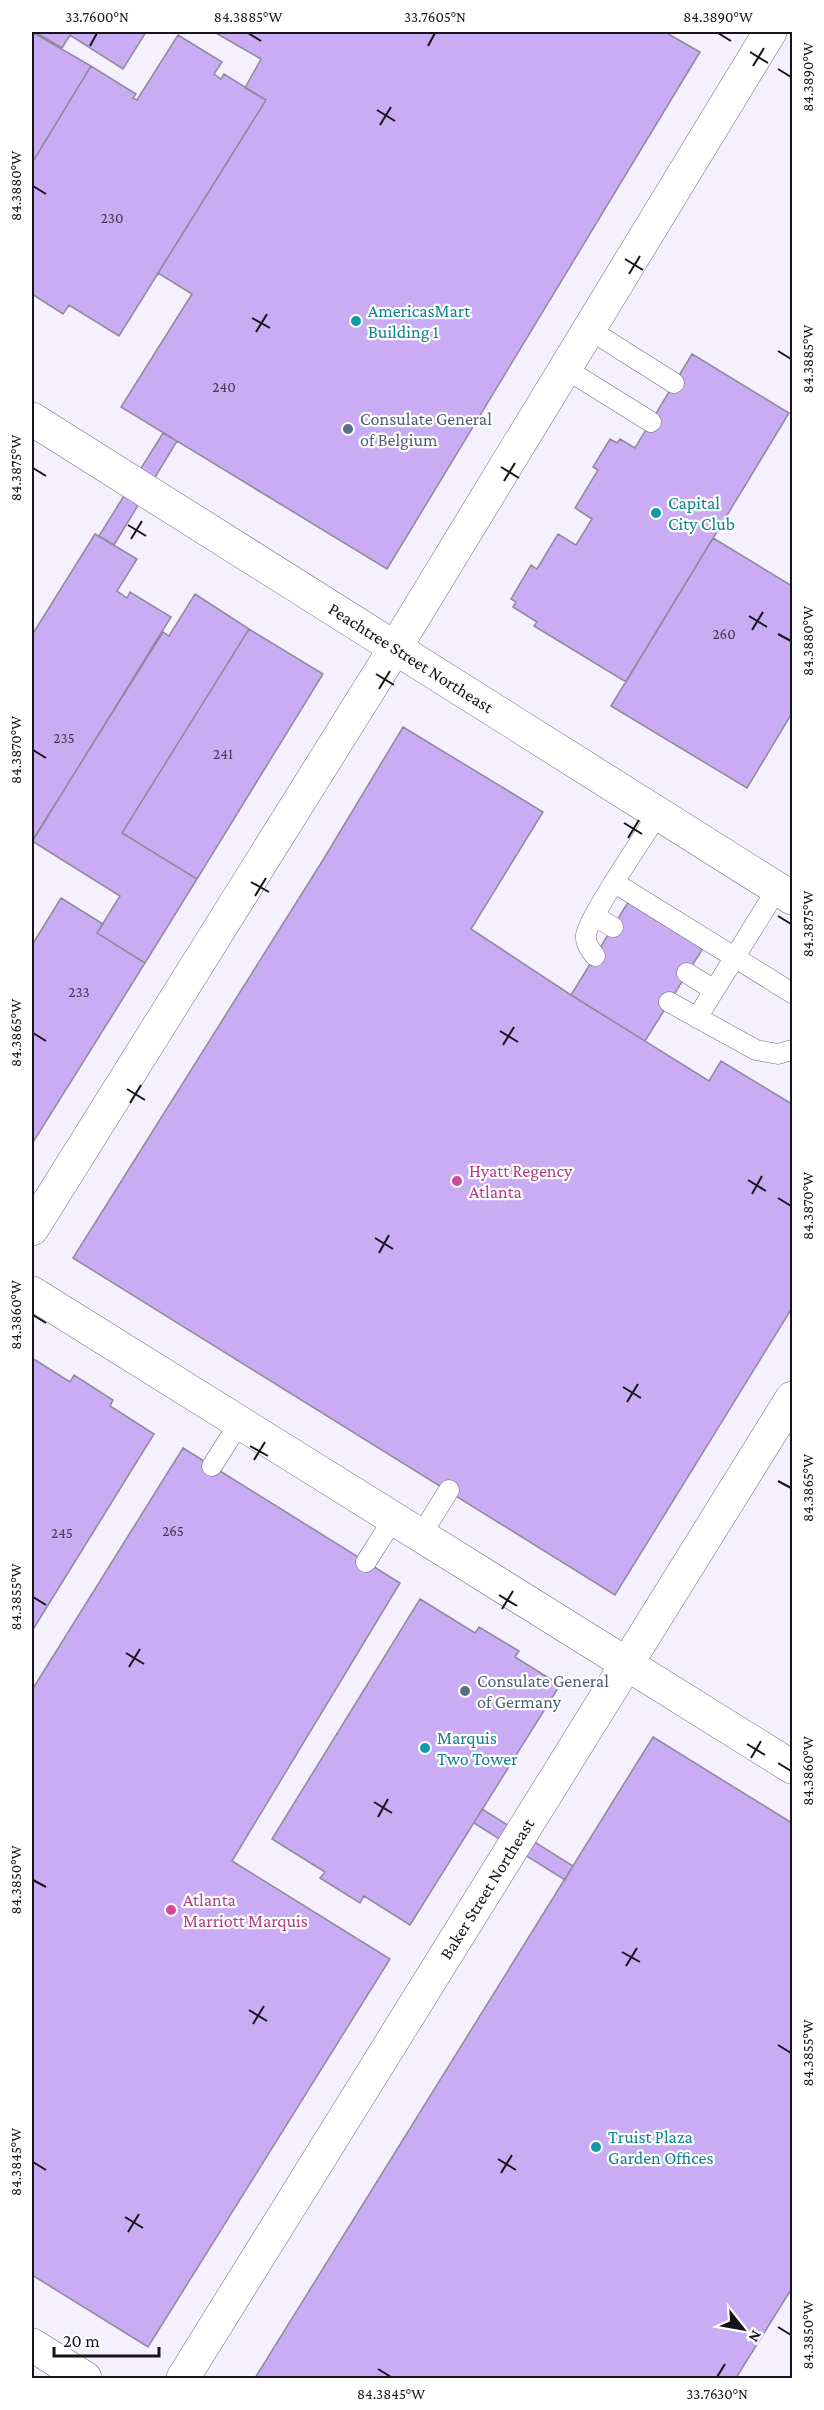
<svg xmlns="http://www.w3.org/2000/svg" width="824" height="2410" font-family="'Crimson Pro',serif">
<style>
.building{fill:#c9acf3;stroke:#90899b;stroke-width:1.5}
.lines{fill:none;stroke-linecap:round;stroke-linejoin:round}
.lane-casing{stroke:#736d7e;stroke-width:21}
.secondary-casing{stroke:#736d7e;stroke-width:34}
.lane{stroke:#fff;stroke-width:20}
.secondary{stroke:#fff;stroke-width:33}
.ticks{fill:none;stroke:#16131a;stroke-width:2}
.culture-dot{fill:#0f9aa8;stroke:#fff;stroke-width:2}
.service-dot{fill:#5c6f8a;stroke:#fff;stroke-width:2}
.hotel-dot{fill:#d1479c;stroke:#fff;stroke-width:2}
.labels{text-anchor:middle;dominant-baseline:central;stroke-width:4.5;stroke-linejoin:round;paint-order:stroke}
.number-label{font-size:15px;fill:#433950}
.culture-label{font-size:18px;fill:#0d838f;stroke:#fff;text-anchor:start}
.service-label{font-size:18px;fill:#4e5e75;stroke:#fff;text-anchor:start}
.street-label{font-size:18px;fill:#16131a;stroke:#fff}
.hotel-label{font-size:18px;fill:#b23c85;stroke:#fff;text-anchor:start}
.neatline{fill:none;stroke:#16131a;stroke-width:2}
.ticks-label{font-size:15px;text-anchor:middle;fill:#16131a}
</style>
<rect width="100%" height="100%" fill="#f5f0fd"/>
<!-- building -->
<path class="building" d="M 32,32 L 91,66 L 32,163 Z
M 35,32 L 146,32 L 123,69 L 70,35 L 62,48 Z
M 214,32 L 665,32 L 700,52 L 387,569 L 121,407 L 192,294 L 158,273 L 266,100 L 245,88 L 261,59 Z
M 178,35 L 222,62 L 214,74 L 221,79 L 224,74 L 266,100 L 119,336 L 69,305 L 63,314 L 32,294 L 32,163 L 91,66 L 136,94 L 133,98 L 137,100 Z
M 692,354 L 789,413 L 626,682 L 534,626 L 537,622 L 513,607 L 516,602 L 511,599 L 531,565 L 537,569 L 558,534 L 576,545 L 592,519 L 575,508 L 598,470 L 593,467 L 610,439 L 617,443 L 620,439 L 635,448 Z
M 163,433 L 177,441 L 114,545 L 99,536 Z
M 95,534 L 137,559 L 117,591 L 127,598 L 130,592 L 171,617 L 32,842 L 32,635 Z
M 713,538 L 792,586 L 792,713 L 747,788 L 611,706 Z
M 195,594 L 249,629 L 122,833 L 197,879 L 145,963 L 97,933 L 120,896 L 32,841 L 163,632 L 169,636 Z
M 249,629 L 323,674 L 197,879 L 122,833 Z
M 403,727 L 543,812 L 471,929 L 571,995 L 709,1081 L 721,1061 L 792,1104 L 792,1308 L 615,1595 L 73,1258 L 323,860 Z
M 61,898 L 103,924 L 97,933 L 145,963 L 32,1144 L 32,945 Z
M 630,899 L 705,945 L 645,1041 L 571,995 Z
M 32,1358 L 70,1382 L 74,1375 L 113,1400 L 110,1406 L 154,1434 L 32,1631 Z
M 183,1448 L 400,1583 L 232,1861 L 390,1959 L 148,2347 L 32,2275 L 32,1690 Z
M 420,1599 L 475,1633 L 479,1627 L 519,1651 L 515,1657 L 560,1685 L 410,1925 L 364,1896 L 360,1903 L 320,1878 L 325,1872 L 272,1839 Z
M 653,1737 L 792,1823 L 792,2288 L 736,2378 L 255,2378 Z
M 482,1809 L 573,1866 L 565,1880 L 474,1823 Z"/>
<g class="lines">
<!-- lane casing -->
<g class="lane-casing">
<path id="lane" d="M 590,330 L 674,383
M 566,369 L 651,422
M 615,883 L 792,993
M 594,916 L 613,927
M 595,956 C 590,949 585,944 586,935 C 588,918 645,835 658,814
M 687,973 L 714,990
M 669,1002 L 756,1050 L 778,1054 L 792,1050
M 697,1018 L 777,889
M 212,1466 L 240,1422
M 421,1535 L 449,1490
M 366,1562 L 394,1518"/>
</g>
<!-- secondary casing -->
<g class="secondary-casing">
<g id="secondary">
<path id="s1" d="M 32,419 L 792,898"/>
<path d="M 32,1229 L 395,648 L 770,32"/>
<path d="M 32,1293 L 792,1767"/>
<path d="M 32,2345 L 85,2378"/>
<path id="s2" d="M 183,2378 L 792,1398"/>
</g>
</g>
<!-- lane -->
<use href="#lane" class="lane"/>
<!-- secondary -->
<use href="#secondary" class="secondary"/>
</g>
<!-- ticks -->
<path class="ticks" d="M 248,33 L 261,41M 718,33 L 731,41M 90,46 L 97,33M 428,46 L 435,33M 750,52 L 768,63M 753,66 L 764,48M 778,69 L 791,77M 377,110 L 395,121M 380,125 L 391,107M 33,186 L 46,194M 625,259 L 643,270M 629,274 L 640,256M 252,318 L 270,328M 256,332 L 267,314M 778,351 L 791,359M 501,467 L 519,478M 33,468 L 46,476M 504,481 L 515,463M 128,525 L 146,536M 131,539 L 142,521M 749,616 L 767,627M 752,630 L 763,612M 778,634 L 791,641M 376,674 L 394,685M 379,689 L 390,671M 33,750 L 46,758M 624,823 L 642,834M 628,838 L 639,820M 251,882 L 269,892M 255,896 L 266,878M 778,916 L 791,924M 500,1031 L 518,1042M 33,1033 L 46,1041M 503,1045 L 514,1027M 127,1089 L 145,1100M 130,1103 L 141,1085M 748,1180 L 766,1191M 752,1194 L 762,1176M 778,1198 L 791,1206M 375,1238 L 393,1249M 379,1253 L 389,1235M 33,1315 L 46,1323M 623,1387 L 641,1398M 627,1402 L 638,1384M 250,1446 L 268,1456M 254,1460 L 265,1442M 778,1481 L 791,1488M 499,1595 L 517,1606M 33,1597 L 46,1605M 502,1609 L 513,1591M 126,1653 L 144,1664M 129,1667 L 140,1649M 747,1744 L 765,1755M 751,1758 L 761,1741M 778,1763 L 791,1771M 374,1802 L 392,1813M 378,1817 L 388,1799M 33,1880 L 46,1887M 622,1952 L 640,1962M 626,1966 L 637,1948M 249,2010 L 267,2021M 253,2024 L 264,2006M 778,2045 L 791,2053M 498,2159 L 516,2170M 33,2162 L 46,2170M 501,2173 L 512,2155M 125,2217 L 143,2228M 128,2232 L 139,2214M 778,2327 L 791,2335M 378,2369 L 391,2377M 717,2377 L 725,2364"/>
<!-- markers -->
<g class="culture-dot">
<circle cx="356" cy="321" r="6"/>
<circle cx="656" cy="513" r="6"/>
<circle cx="425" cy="1748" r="6"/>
<circle cx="596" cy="2147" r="6"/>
</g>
<g class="service-dot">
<circle cx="348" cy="429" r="6"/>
<circle cx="465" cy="1691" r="6"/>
</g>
<g class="hotel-dot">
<circle cx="457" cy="1181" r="6"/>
<circle cx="171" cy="1910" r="6"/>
</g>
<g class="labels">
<!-- number labels -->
<g class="number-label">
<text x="112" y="218">230</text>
<text x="224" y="387">240</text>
<text x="724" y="634">260</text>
<text x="64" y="738">235</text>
<text x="223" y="754">241</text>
<text x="79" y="992">233</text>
<text x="173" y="1531">265</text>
<text x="62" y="1533">245</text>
</g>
<!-- culture labels -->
<g class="culture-label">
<text x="368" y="311">AmericasMart<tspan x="368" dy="21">Building 1</tspan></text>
<text x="668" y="503">Capital<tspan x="668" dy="21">City Club</tspan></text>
<text x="437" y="1738">Marquis<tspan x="437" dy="21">Two Tower</tspan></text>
<text x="608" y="2137">Truist Plaza<tspan x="608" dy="21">Garden Offices</tspan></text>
</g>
<!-- service labels -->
<g class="service-label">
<text x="360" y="419">Consulate General<tspan x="360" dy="21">of Belgium</tspan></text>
<text x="477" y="1681">Consulate General<tspan x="477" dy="21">of Germany</tspan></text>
</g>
<!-- street labels -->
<g class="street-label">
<text stroke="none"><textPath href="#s1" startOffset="448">Peachtree Street Northeast</textPath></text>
<text stroke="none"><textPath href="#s2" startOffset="576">Baker Street Northeast</textPath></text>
</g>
<!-- hotel labels -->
<g class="hotel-label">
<text x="469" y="1171">Hyatt Regency<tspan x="469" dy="21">Atlanta</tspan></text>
<text x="183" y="1900">Atlanta<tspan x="183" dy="21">Marriott Marquis</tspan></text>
</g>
</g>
<!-- border -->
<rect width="824" height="2410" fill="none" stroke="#ffffff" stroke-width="66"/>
<!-- north arrow -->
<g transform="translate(743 2329) rotate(121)" stroke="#ffffff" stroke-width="4.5" paint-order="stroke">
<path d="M0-4.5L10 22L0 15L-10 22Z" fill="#16131a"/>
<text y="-9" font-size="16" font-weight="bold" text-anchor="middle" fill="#16131a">N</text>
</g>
<!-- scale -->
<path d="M54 2347v9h105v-9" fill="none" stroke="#16131a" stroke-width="3"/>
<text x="63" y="2347" font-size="18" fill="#16131a" stroke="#ffffff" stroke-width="4.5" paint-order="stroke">20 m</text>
<rect x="33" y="33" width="758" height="2344" class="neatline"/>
<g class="ticks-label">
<text x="97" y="22">33.7600°N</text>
<text x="248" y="22">84.3885°W</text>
<text x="435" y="22">33.7605°N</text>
<text x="718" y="22">84.3890°W</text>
<text transform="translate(808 77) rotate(-90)" y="5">84.3890°W</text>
<text transform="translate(16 186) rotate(-90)" y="5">84.3880°W</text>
<text transform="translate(808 359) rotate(-90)" y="5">84.3885°W</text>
<text transform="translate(16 468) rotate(-90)" y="5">84.3875°W</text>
<text transform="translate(808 641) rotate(-90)" y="5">84.3880°W</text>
<text transform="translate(16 750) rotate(-90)" y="5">84.3870°W</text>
<text transform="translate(808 924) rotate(-90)" y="5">84.3875°W</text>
<text transform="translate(16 1033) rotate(-90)" y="5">84.3865°W</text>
<text transform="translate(808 1206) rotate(-90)" y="5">84.3870°W</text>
<text transform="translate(16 1315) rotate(-90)" y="5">84.3860°W</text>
<text transform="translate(808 1488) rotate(-90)" y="5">84.3865°W</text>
<text transform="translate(16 1597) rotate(-90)" y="5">84.3855°W</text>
<text transform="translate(808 1771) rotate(-90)" y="5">84.3860°W</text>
<text transform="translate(16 1880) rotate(-90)" y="5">84.3850°W</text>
<text transform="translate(808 2053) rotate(-90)" y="5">84.3855°W</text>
<text transform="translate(16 2162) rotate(-90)" y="5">84.3845°W</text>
<text transform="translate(808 2335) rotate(-90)" y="5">84.3850°W</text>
<text x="391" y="2399">84.3845°W</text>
<text x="717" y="2399">33.7630°N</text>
</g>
</svg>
